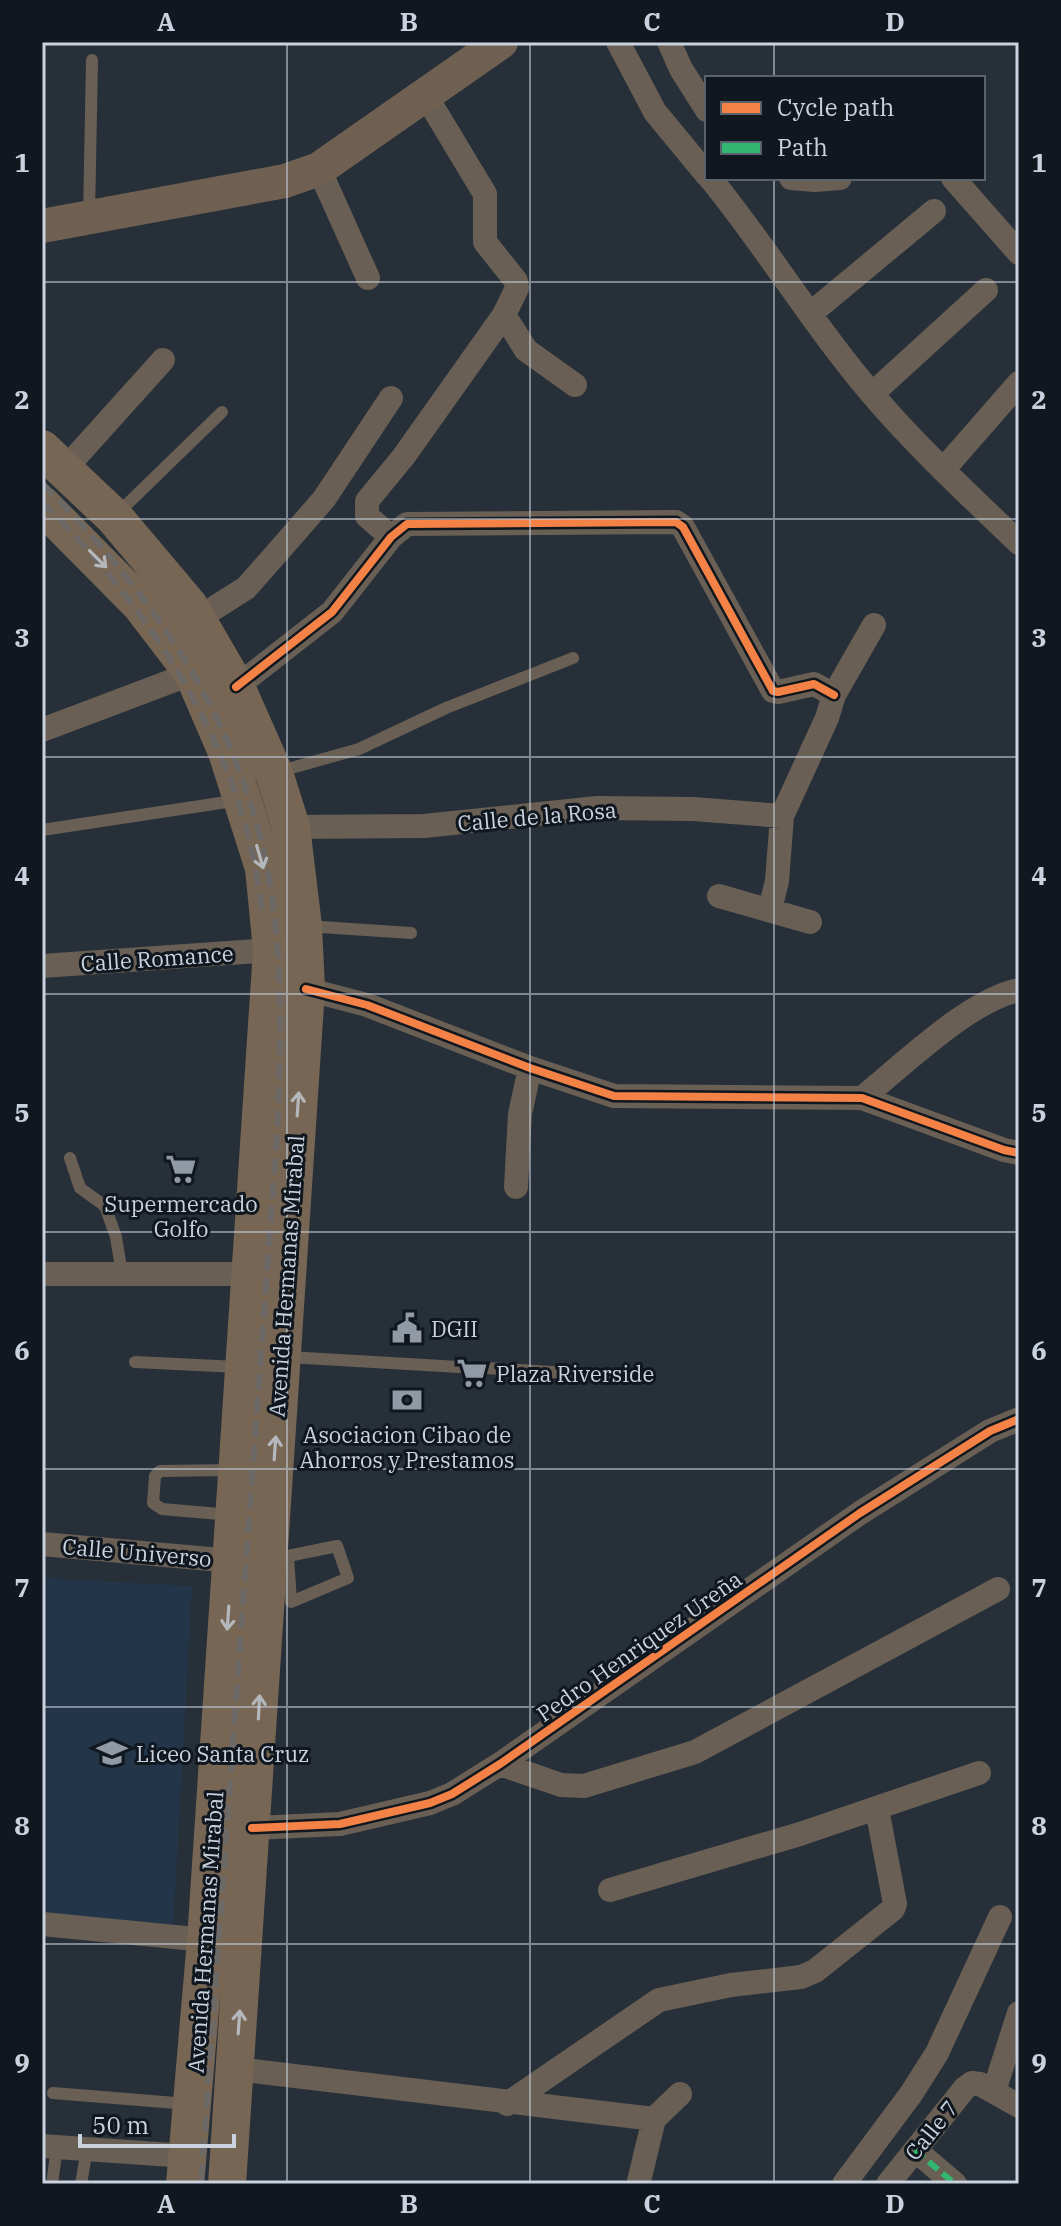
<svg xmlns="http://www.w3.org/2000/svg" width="1061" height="2226" font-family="'IBM Plex Serif',serif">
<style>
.built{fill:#233549}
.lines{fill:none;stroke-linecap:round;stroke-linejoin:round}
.lane{stroke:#695f54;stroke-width:12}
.street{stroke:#695f54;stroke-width:24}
.secondary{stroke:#6f6052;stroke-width:34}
.primary{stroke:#776654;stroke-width:38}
.rail{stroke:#6c6967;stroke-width:6;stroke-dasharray:16 8;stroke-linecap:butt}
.quiet{stroke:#33b770;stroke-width:6;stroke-dasharray:12 6;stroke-linecap:butt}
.cycleway-casing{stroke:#10171f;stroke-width:13}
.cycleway{stroke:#f48246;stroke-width:8}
.oneway{stroke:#b4b7bc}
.grid{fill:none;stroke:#c9d2de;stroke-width:2;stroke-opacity:0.55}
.labels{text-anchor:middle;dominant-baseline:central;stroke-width:6;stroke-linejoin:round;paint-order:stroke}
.street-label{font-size:22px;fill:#c9d2de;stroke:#10171f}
.poi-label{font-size:22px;fill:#c9d2de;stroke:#10171f;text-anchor:start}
.neatline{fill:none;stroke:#c9d2de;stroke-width:3}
.grid-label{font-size:26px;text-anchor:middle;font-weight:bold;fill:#c9d2de}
</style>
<rect width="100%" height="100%" fill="#273039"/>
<!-- built -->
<path class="built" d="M 42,1578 L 192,1586 L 173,1931 L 42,1920 Z"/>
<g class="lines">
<!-- lane -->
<path class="lane" d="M 89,216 L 92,60
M 118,513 L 222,412
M 277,772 L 359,749 L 446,708 L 573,658
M 42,830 L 240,800
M 306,926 L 411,933
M 70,1158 L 80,1188 L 105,1206 L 116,1237 L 122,1274
M 288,1357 L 459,1367
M 135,1362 L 238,1367
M 486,1368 L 615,1376
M 231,1515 L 162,1509 L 153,1503 L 155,1476 L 160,1471 L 231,1470
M 337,1546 L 348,1578 L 291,1602 L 288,1556 Z
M 53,2093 L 188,2104
M 52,2184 L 57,2147
M 81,2184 L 87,2149"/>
<!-- street -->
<path class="street" d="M 618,42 L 655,112 L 707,175
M 669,42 L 681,69 L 707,110
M 319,169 L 368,278
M 710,178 C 767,248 814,326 872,394 C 917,447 969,495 1019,543
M 791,178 L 815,180 L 840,178
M 953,178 L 1019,253
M 810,314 L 934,211
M 504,315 L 526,350 L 575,385
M 872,394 L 986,290
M 64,470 L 163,360
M 943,470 L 1019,383
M 391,537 L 367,516 L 367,501 L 404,456 L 504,315 L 517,288 L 516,281 L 485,242 L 485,194 L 426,96
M 197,619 L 246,588 L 276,554 L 324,499 L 391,398
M 236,687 L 332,612 L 391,537 L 407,524 L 676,522 L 683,527 L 773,691 L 778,692 L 814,684 L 834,695
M 42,730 L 193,673
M 291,827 L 424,826 L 597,808 L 693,809 L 782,816
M 719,896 L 810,922
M 770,909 L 777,881 L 782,816 L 827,718 L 834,695 L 874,625
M 42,966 L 272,950
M 306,989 L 367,1005 L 530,1068 L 614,1096 L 862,1098 L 1004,1150 L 1019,1153
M 862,1098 C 903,1065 969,1000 1019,990
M 516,1187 L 520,1114 L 530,1068
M 42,1274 L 251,1274
M 42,1544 L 232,1561
M 500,1764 L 561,1785 L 584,1786 L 695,1752 L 998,1589
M 252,1828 L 340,1824 L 430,1803 L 452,1794 L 500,1764 L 860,1513 L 990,1431 L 1019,1419
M 610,1890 L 800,1834 L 979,1773
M 42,1924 L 206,1940
M 236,2069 L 654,2119
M 994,2091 L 1019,2013
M 507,2104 L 659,2000 L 731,1985 L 801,1977 L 815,1971 L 893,1909 L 895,1904 L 877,1809
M 42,2146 L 187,2156
M 915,2150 L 955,2184
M 639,2181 L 654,2119 L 680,2094
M 844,2184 L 911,2094 L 937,2053 L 1000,1917
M 888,2184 L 965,2088 L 972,2083 L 980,2084 L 1019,2106"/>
<!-- secondary -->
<path class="secondary" d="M 42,226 L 285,181 L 319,169 L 501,42"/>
<!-- primary -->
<path class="primary" d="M 42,449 L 114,517 L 189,606 L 236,687 L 274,773 L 291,827 L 303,926 L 306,989 L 227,2184
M 42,505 L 141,605 L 193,673 L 227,752 L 264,868 L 272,950 L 206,1940 L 185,2184"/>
<!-- rail -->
<path class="rail" d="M 42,483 C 154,596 240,718 269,878 C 283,957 281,1040 278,1120 L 201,2184
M 42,502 C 135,593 216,710 249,838 C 255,861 258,886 262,910"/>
<!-- quiet -->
<path class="quiet" d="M 915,2150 L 955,2184"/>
<!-- cycleway casing -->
<g class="cycleway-casing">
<path id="cycleway" d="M 236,687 L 332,612 L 391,537 L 407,524 L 676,522 L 683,527 L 773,691 L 778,692 L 814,684 L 834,695
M 306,989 L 367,1005 L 530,1068 L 614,1096 L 862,1098 L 1004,1150 L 1019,1153
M 252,1828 L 340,1824 L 430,1803 L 452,1794 L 500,1764 L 860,1513 L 990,1431 L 1019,1419"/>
</g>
<!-- cycleway -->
<use href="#cycleway" class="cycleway"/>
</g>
<!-- one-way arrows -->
<defs><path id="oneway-shaft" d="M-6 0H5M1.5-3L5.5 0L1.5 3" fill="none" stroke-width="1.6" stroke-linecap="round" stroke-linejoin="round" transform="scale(2)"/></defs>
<g class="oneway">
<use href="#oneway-shaft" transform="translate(98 559) rotate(45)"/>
<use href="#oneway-shaft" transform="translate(260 857) rotate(74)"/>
<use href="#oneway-shaft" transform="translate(298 1104) rotate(-86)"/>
<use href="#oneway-shaft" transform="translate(275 1448) rotate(-86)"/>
<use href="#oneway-shaft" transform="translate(228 1618) rotate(94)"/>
<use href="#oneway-shaft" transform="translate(259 1707) rotate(-87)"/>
<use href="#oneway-shaft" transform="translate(239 2022) rotate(-86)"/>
</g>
<!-- grid -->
<path class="grid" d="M 287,42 L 287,2184M 530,42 L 530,2184M 774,42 L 774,78M 774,178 L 774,2184M 42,282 L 1019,282M 42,519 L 1019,519M 42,757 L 1019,757M 42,994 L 1019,994M 42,1232 L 1019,1232M 42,1469 L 1019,1469M 42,1707 L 1019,1707M 42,1944 L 1019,1944"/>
<!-- icons -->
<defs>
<g id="supermarket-bare" transform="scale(2.4)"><path d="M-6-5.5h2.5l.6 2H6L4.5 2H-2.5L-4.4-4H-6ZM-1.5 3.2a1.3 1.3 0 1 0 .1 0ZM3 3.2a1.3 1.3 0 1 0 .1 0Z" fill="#9099a4" stroke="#10171f" stroke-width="2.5" paint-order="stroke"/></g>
<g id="civic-bare" transform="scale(2.4)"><path d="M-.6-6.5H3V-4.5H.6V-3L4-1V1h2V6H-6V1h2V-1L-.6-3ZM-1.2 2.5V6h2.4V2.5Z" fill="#9099a4" stroke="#10171f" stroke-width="2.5" paint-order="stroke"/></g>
<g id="bank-bare" transform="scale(2.4)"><path d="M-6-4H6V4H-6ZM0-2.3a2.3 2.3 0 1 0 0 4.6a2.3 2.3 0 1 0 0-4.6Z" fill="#9099a4" stroke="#10171f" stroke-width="2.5" paint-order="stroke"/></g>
<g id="school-bare" transform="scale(2.4)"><path d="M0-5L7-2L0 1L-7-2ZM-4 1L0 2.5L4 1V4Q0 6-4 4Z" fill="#9099a4" stroke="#10171f" stroke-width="2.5" paint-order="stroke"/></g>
</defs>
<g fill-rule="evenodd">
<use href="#supermarket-bare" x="181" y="1169"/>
<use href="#civic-bare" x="407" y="1328"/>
<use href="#supermarket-bare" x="472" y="1373"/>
<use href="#bank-bare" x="407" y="1400"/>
<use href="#school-bare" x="112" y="1753"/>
</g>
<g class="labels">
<!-- street labels -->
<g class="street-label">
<text transform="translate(537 816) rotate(-5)">Calle de la Rosa</text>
<text transform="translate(157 958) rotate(-4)">Calle Romance</text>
<text transform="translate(286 1276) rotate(-86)">Avenida Hermanas Mirabal</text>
<text transform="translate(137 1552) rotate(5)">Calle Universo</text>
<text transform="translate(639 1646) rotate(-35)">Pedro Henriquez Ureña</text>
<text transform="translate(205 1932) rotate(-86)">Avenida Hermanas Mirabal</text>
<text transform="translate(931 2130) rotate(-51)">Calle 7</text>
</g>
<!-- poi labels -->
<g class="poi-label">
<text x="181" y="1203" text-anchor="middle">Supermercado<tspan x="181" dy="25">Golfo</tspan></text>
<text x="431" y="1328">DGII</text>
<text x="496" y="1373">Plaza Riverside</text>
<text x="407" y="1434" text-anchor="middle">Asociacion Cibao de<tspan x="407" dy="25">Ahorros y Prestamos</tspan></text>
<text x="136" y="1753">Liceo Santa Cruz</text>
</g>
</g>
<!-- border -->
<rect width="1061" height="2226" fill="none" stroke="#10171f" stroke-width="88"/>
<!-- legend -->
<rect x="705" y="76" width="280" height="104" fill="#10171f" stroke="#5a626b" stroke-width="2"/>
<rect x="721" y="102" width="40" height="12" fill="#f48246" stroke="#5a626b" stroke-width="2"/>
<text x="777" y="116" font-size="24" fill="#c9d2de">Cycle path</text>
<rect x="721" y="142" width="40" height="12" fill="#33b770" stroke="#5a626b" stroke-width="2"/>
<text x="777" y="156" font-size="24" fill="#c9d2de">Path</text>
<!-- scale -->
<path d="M80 2134v12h154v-12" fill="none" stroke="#c9d2de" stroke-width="4"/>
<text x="92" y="2134" font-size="24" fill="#c9d2de" stroke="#10171f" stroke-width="6" paint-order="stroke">50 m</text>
<rect x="44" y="44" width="973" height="2138" class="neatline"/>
<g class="grid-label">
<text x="166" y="31">A</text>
<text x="409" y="31">B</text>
<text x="652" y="31">C</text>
<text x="895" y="31">D</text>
<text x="22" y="172">1</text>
<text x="1039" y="172">1</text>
<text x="22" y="409">2</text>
<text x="1039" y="409">2</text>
<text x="22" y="647">3</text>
<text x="1039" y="647">3</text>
<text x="22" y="885">4</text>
<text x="1039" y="885">4</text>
<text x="22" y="1122">5</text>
<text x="1039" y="1122">5</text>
<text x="22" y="1360">6</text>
<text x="1039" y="1360">6</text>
<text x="22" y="1597">7</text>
<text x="1039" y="1597">7</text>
<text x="22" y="1835">8</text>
<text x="1039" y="1835">8</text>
<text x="22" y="2072">9</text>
<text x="1039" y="2072">9</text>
<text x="166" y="2213">A</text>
<text x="409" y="2213">B</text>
<text x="652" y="2213">C</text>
<text x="895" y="2213">D</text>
</g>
</svg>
